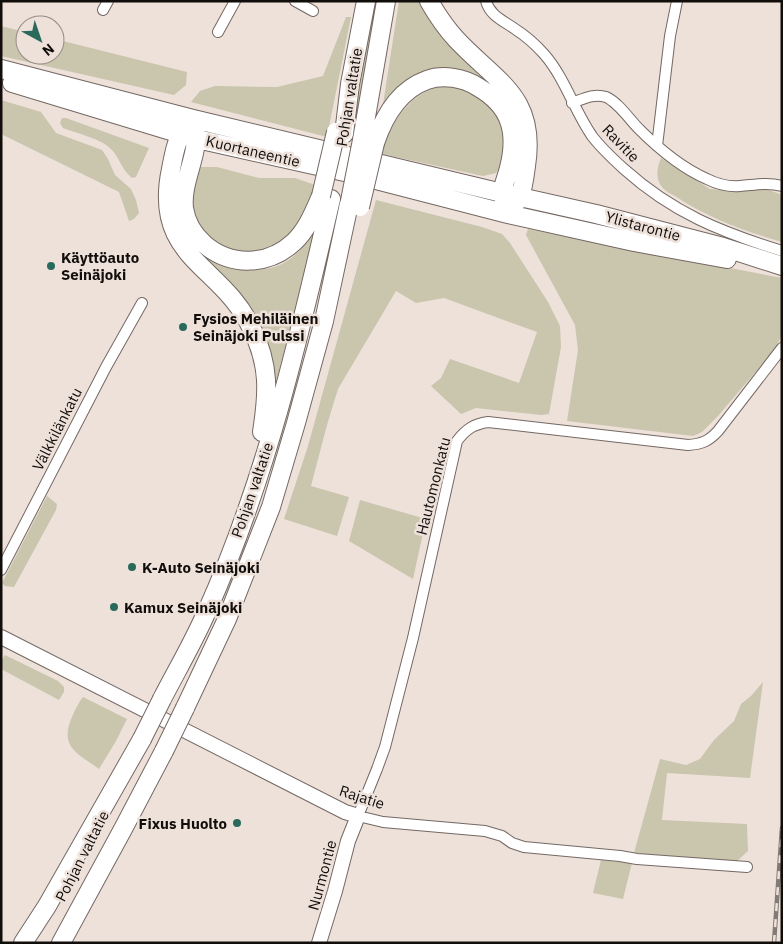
<svg xmlns="http://www.w3.org/2000/svg" width="783" height="944" font-family="'IBM Plex Sans',sans-serif">
<style>
.green{fill:#cac5ad}
.lines{fill:none;stroke-linecap:round;stroke-linejoin:round}
.street-casing{stroke:#746863;stroke-width:12}
.secondary-casing{stroke:#746863;stroke-width:16}
.highway-casing{stroke:#746863;stroke-width:20}
.street{stroke:#fff;stroke-width:10}
.secondary{stroke:#fff;stroke-width:14}
.highway{stroke:#fff;stroke-width:18}
.rail-casing{stroke:#837a75;stroke-width:4.5}
.rail{stroke:#eee1da;stroke-width:2.5;stroke-dasharray:8;stroke-linecap:butt}
.highway-bridge-casing{stroke:#746863;stroke-width:20;stroke-linecap:butt}
.highway-bridge{stroke:#fff;stroke-width:18}
.poi-dot{fill:#296a5a;stroke:#eee1da;stroke-width:2}
.labels{text-anchor:middle;dominant-baseline:central;stroke-width:5;stroke-linejoin:round;paint-order:stroke}
.street-label{font-size:15px;fill:#110d0b;stroke:#eee1da}
.poi-label{font-size:15px;font-weight:bold;fill:#110d0b;stroke:#eee1da;text-anchor:start}
</style>
<rect width="100%" height="100%" fill="#eee1da"/>
<!-- green -->
<path class="green" d="M 371,1 L 379,1 L 355,138 L 348,137 Z
M 399,1 L 423,1 L 492,85 L 474,76 L 454,72 L 381,117 Z
M 346,17 L 351,17 L 327,137 L 191,102 L 200,91 L 215,86 L 277,87 L 323,76 Z
M 1,26 L 25,32 L 25,55 L 55,55 L 55,39 L 187,72 L 186,85 L 174,95 L 1,56 Z
M 455,86 L 490,99 L 508,130 L 505,163 L 496,173 L 483,176 L 382,154 C 389,127 406,97 435,88 C 441,86 449,87 455,86 Z
M 1,100 L 41,112 L 56,133 L 102,150 L 108,159 L 115,175 L 131,189 L 136,200 L 139,213 L 134,219 L 129,221 L 119,192 L 1,134 Z
M 62,118 L 66,118 L 149,148 L 136,177 L 132,178 C 121,169 120,158 111,149 C 102,139 76,133 63,128 L 60,123 Z
M 661,158 L 710,189 L 736,191 L 763,188 L 780,194 L 782,195 L 782,242 C 744,231 708,218 675,196 C 671,194 665,191 662,187 C 655,179 657,167 661,158 Z
M 201,167 L 217,167 L 259,178 L 295,178 L 318,186 C 311,199 305,219 296,231 C 292,237 282,244 275,247 C 265,252 254,256 242,254 C 201,249 180,201 201,167 Z
M 376,200 L 482,227 L 502,234 L 510,243 L 548,302 L 560,326 L 561,347 L 549,414 L 541,415 L 476,408 L 461,414 L 431,386 L 441,378 L 450,359 L 519,383 L 537,332 L 444,298 L 416,303 L 396,291 L 338,389 L 327,425 L 311,486 L 349,497 L 337,536 L 284,519 L 308,446 Z
M 528,229 L 782,278 L 782,335 L 775,349 L 718,416 L 702,432 L 693,436 L 567,421 L 578,350 L 575,325 L 526,235 Z
M 189,234 C 197,245 207,257 220,263 C 239,273 269,273 287,261 C 298,254 305,245 311,236 L 313,239 L 277,379 L 274,382 C 270,343 261,316 233,288 C 222,277 204,264 197,252 C 194,247 191,240 189,234 Z
M 47,496 L 57,504 L 56,510 L 14,587 L 5,586 L 2,583 Z
M 360,500 L 426,519 L 413,579 L 349,541 Z
M 5,655 L 58,681 L 64,687 L 64,692 L 59,700 L 1,669 L 1,661 Z
M 763,682 L 750,778 L 667,773 L 662,820 L 747,824 L 748,851 L 736,862 L 634,853 L 660,759 L 686,765 L 700,759 L 714,740 L 734,721 L 741,704 L 751,696 Z
M 83,697 L 127,719 L 116,741 L 99,769 C 77,753 59,747 72,717 C 75,710 78,703 83,697 Z
M 601,860 L 632,863 L 623,899 L 593,893 Z"/>
<g class="lines">
<!-- street casing -->
<g class="street-casing">
<path id="street" d="M 295,1 L 313,11
M 486,1 C 490,16 504,21 515,29 C 526,36 536,45 544,54 C 565,78 574,110 592,136 C 601,148 613,159 624,169 C 673,213 721,232 782,251
M 103,10 L 108,1
M 218,32 L 235,1
M 572,103 C 583,99 594,93 606,97 C 619,103 629,119 639,129 C 658,148 682,168 707,179 C 717,184 728,187 740,186 C 755,185 767,182 782,186
M 657,146 L 670,36 L 677,1
M 1,570 L 106,367 L 142,303
M 747,867 L 637,859 L 620,856 L 524,847 L 512,843 L 502,836 L 485,831 L 383,822 L 358,816 L 377,769 L 385,747 L 413,638 L 457,441 C 466,429 474,424 488,422 L 688,445 C 702,444 709,441 718,431 L 782,348"/>
</g>
<!-- secondary casing -->
<g class="secondary-casing">
<path id="secondary" d="M 1,637 L 345,812 L 358,816 L 348,841 L 335,891 L 319,943"/>
</g>
<!-- highway casing -->
<g class="highway-casing">
<path id="highway" d="M 429,1 C 437,15 445,27 456,39 C 496,82 537,96 526,166 C 524,180 523,194 514,205
M 1,69 L 193,119 L 502,193 L 596,214 L 723,247 L 782,266
M 12,83 L 197,139 L 349,173 L 508,214 L 634,242 L 727,259
M 186,127 C 176,139 174,154 171,169 C 152,259 222,264 252,329 C 270,366 268,393 262,432
M 195,129 C 200,154 181,181 184,208 C 186,222 194,235 204,244 C 231,267 268,266 294,242 C 307,230 314,212 321,196
M 344,134 L 350,84 L 366,1
M 362,140 L 386,1
M 375,143 C 384,116 399,90 427,80 C 443,74 464,78 478,87 C 511,106 518,132 509,168 C 505,184 500,188 505,205
M 162,699 C 177,670 194,641 207,611 C 266,480 299,338 331,199
M 185,708 L 227,619 L 271,507 L 296,423 L 324,321 L 349,204
M 23,943 L 47,906 L 142,739
M 61,943 L 123,829 L 164,751"/>
</g>
<!-- street -->
<use href="#street" class="street"/>
<!-- secondary -->
<use href="#secondary" class="secondary"/>
<!-- highway -->
<use href="#highway" class="highway"/>
<!-- rail casing -->
<g class="rail-casing">
<path id="rail" d="M 774,943 L 782,828"/>
</g>
<!-- rail -->
<use href="#rail" class="rail"/>
<!-- highway-bridge casing -->
<g class="highway-bridge-casing">
<path id="highway-bridge" d="M 321,196 L 336,132
M 350,201 L 362,140
M 360,207 L 375,143
M 142,739 L 162,699
M 164,751 L 185,708"/>
</g>
<!-- highway-bridge -->
<use href="#highway-bridge" class="highway-bridge"/>
</g>
<!-- markers -->
<g class="poi-dot">
<circle cx="51" cy="266" r="5"/>
<circle cx="183" cy="327" r="5"/>
<circle cx="132" cy="567" r="5"/>
<circle cx="114" cy="607" r="5"/>
<circle cx="237" cy="823" r="5"/>
</g>
<g class="labels">
<!-- street labels -->
<g class="street-label">
<text transform="translate(349 97) rotate(-81)">Pohjan valtatie</text>
<text transform="translate(621 143) rotate(46)">Ravitie</text>
<text transform="translate(253 151) rotate(13)">Kuortaneentie</text>
<text transform="translate(643 226) rotate(15)">Ylistarontie</text>
<text transform="translate(57 429) rotate(-63)">Välkkilänkatu</text>
<text transform="translate(433 486) rotate(-76)">Hautomonkatu</text>
<text transform="translate(252 490) rotate(-71)">Pohjan valtatie</text>
<text transform="translate(362 797) rotate(18)">Rajatie</text>
<text transform="translate(82 856) rotate(-63)">Pohjan valtatie</text>
<text transform="translate(322 875) rotate(-75)">Nurmontie</text>
</g>
<!-- poi labels -->
<g class="poi-label">
<text x="61" y="257">Käyttöauto<tspan x="61" dy="17">Seinäjoki</tspan></text>
<text x="193" y="318">Fysios Mehiläinen<tspan x="193" dy="17">Seinäjoki Pulssi</tspan></text>
<text x="142" y="567">K-Auto Seinäjoki</text>
<text x="124" y="607">Kamux Seinäjoki</text>
<text x="227" y="823" text-anchor="end">Fixus Huolto</text>
</g>
</g>
<!-- border -->
<rect width="783" height="944" fill="none" stroke="#110d0b" stroke-width="5"/>
<!-- north arrow -->
<g transform="translate(40 40) rotate(140)"><circle r="24" fill="#eee1da" stroke="#968c87"/>
<path d="M0-4L9 19L0 12L-9 19Z" fill="#296a5a"/>
<text y="-8" font-size="14" font-weight="bold" text-anchor="middle" fill="#110d0b">N</text>
</g>
</svg>
